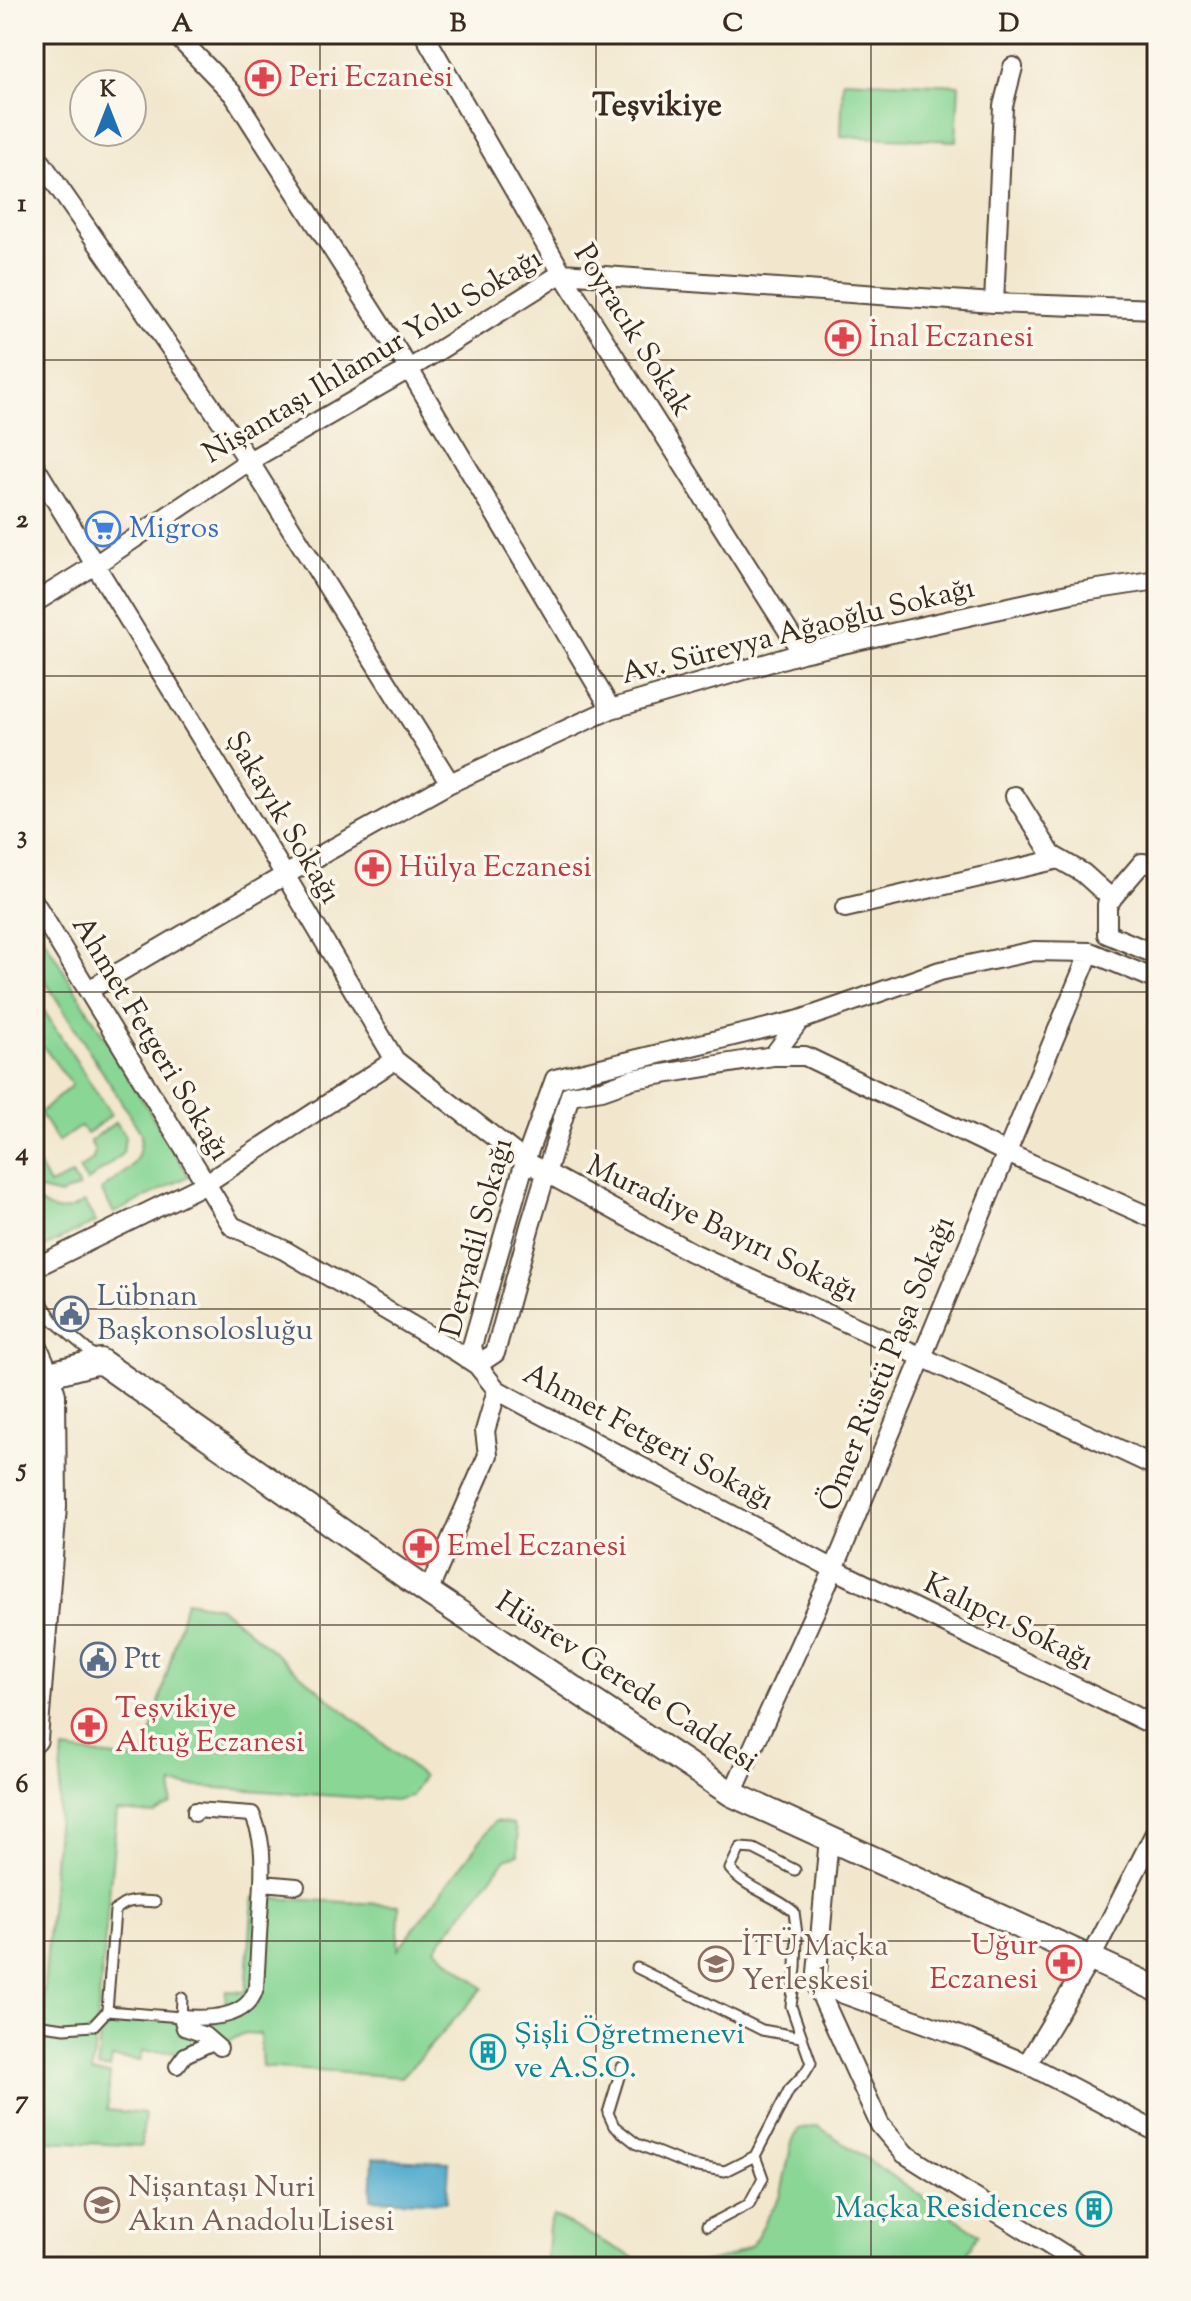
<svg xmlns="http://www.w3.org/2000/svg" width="1191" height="2301" font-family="'Sorts Mill Goudy',serif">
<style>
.green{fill:#89d695;stroke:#62805a;stroke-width:2}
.water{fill:#4faacd;stroke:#456a76;stroke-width:2}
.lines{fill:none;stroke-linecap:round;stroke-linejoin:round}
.service-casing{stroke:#564638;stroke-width:13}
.pedestrian-casing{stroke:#564638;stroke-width:18}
.minor-casing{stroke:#564638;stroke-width:22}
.tertiary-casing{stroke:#564638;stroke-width:28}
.secondary-casing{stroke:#564638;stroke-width:30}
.service{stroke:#fff;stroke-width:9}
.pedestrian{stroke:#fff;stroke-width:14}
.minor{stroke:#fff;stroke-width:18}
.tertiary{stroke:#fff;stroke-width:24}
.secondary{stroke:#fff;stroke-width:26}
.grid{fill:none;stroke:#3b2a1e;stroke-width:2;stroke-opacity:0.55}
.labels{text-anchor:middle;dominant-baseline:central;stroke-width:7;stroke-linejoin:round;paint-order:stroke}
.health-label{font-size:30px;fill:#be3a42;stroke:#fbf7ec;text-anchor:start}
.street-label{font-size:30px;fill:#3b2a1e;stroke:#fbf7ec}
.shop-label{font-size:30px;fill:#366cbe;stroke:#fbf7ec;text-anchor:start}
.service-label{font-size:30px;fill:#4e5e75;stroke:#fbf7ec;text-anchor:start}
.education-label{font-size:30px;fill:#785e54;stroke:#fbf7ec;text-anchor:start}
.culture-label{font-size:30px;fill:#0d838f;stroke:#fbf7ec;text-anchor:start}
.neighbourhood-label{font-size:32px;font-weight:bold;fill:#3b2a1e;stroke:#fbf7ec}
.neatline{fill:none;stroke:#3b2a1e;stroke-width:3}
.grid-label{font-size:26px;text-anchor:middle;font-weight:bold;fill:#3b2a1e}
</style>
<rect width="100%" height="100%" fill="#fbf7ec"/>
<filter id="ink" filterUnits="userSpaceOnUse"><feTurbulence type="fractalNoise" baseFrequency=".0125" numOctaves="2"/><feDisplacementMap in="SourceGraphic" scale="16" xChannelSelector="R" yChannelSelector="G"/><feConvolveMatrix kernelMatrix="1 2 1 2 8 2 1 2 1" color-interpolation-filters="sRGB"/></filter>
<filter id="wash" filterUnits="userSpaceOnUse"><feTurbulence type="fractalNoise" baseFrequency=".006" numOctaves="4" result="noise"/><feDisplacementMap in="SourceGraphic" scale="32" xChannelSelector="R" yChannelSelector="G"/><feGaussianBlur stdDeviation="1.8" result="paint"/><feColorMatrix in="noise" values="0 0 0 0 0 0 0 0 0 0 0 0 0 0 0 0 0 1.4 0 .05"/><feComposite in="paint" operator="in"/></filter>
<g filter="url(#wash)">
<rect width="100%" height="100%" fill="#f2e7cd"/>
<!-- green -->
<path class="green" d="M 843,80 L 959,85 L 956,141 L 841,136 Z
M 34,922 L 189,1176 L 114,1213 L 101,1190 C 125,1172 142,1166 141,1133 L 34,963 Z
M 34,995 L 111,1115 L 87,1134 L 81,1126 L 58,1142 L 40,1113 L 72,1085 L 40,1042 L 43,1038 L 34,1029 L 37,1021 L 34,1018 Z
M 116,1122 L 125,1136 L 123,1153 L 87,1182 L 79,1169 L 93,1159 L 95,1151 L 90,1141 Z
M 34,1157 L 49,1185 L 72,1175 L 79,1187 L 60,1195 L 36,1189 L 34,1186 Z
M 39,1202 C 54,1214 67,1213 84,1202 L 96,1222 L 34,1252 L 34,1204 Z
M 186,1601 L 220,1607 L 423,1777 L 411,1796 L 395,1800 L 173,1785 L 171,1804 L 154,1814 L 117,1811 L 92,2073 L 110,2074 L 107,2110 L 145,2114 L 141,2146 L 34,2140 L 34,2115 L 63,1750 L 144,1761 Z
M 495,1821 L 513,1824 L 518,1837 L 518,1854 L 506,1859 L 435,1948 L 483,1988 L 402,2077 L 262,2067 L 260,2034 L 245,2033 L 181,2064 L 182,2052 L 142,2051 L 141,2060 L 112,2058 L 110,2068 L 98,2068 L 100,2023 L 110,2015 L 224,2022 L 226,1991 L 246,1992 L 253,1897 L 399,1905 L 398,1949 Z
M 818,2126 L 979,2234 L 966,2254 L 988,2267 L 546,2267 L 549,2226 L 553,2216 L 639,2260 L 694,2265 L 729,2257 L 752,2245 L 781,2194 L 792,2142 L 798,2130 Z"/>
<!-- water -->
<path class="water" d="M 373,2158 L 449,2162 L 447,2202 L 371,2199 Z"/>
</g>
<g filter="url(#ink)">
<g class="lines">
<!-- service casing -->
<g class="service-casing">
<path id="service" d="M 39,1298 L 54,1321 L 98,1359
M 637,1968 L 762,2030 L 801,2037
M 107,2011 L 181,2017 L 182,1998
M 34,2024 L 65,2028 L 93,2026 L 107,2011 L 115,1911 C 127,1898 139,1901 155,1902
M 622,2067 L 608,2113 L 614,2126 L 637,2144 L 691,2166 L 725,2171 L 755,2156 L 789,2090 L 805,2073 L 811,2063 L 791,2006 L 796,1968 L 797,1934 L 794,1912 C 775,1895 746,1889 730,1869 L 740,1848 L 754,1849 L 795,1870
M 707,2226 L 749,2204 L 763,2178 L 755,2156"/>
</g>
<!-- pedestrian casing -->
<g class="pedestrian-casing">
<path id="pedestrian" d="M 195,1814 L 195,1810 L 252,1814 C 263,1837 263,1859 262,1883 L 297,1886
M 220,2048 L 205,2035 L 184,2028 L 181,2017 C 208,2019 248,2019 256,1988 L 262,1883
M 177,2066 L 185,2055 L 213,2042"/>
</g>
<!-- minor casing -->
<g class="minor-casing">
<path id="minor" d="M 175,34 L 233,94 L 409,369 L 611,709
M 424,34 L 562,273 L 802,653
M 34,152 L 249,461 L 450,783
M 994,303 L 1003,106 L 1013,67
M 34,465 L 285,875 L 395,1060 L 525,1161 L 691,1252 L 922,1357 L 1157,1467
M 34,603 L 95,565 L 249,461 L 409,369 L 562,273 L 994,303 L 1157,309
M 1015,796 L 1052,855 L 1083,873 L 1112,899
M 1157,865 L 1142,863 L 1107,904 L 1107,934 L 1157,955
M 34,902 L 232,1226 L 284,1250 L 457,1352 L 477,1365 L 497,1390 L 532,1409 L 834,1569 L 1157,1727
M 845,908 L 1059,859
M 89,990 L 285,875 L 450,783 L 611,709 L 802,653 L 1072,593 L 1157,580
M 800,1020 L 773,1056 L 633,1079 L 602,1090 L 570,1095 L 530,1226 L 495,1353 L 477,1365 L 472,1346 L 525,1161 L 555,1079 L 800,1020 L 940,971 L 1034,951 L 1090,952 L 1157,980
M 773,1056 L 805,1056 L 1005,1152 L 1157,1220
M 34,1268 L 205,1184 L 395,1060
M 428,1592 L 488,1455 L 485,1431 L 497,1390
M 732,1794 L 834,1569 L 1090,952
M 829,1838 L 816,1984 L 880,2125 L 905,2154 L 1084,2267
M 816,1984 L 968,2039 L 1027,2064 L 1157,2132
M 1027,2064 L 1091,1958 L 1157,1829"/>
</g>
<!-- tertiary casing -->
<g class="tertiary-casing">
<path id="tertiary" d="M 46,1375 L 100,1361 L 428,1592 L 732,1794 L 1157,1989"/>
</g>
<!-- secondary casing -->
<g class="secondary-casing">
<path id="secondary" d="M 34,1348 L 46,1375 L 52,1395 L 53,1507 L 34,1739"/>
</g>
<!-- service -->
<use href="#service" class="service"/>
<!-- pedestrian -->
<use href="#pedestrian" class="pedestrian"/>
<!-- minor -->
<use href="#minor" class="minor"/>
<!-- tertiary -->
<use href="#tertiary" class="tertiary"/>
<!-- secondary -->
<use href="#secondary" class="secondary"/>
</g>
</g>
<!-- grid -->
<path class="grid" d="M 320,34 L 320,2267M 596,34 L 596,2267M 871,34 L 871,2267M 34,360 L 1157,360M 34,676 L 1157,676M 34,992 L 1157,992M 34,1309 L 1157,1309M 34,1625 L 1157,1625M 34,1941 L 1157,1941"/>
<!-- icons -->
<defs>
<g id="pharmacy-ring" transform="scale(1.8)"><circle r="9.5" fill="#fbf7ec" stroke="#e0444e" stroke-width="1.5"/><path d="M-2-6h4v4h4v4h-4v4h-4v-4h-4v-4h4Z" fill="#e0444e"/></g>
<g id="supermarket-ring" transform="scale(1.8)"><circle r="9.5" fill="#fbf7ec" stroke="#3f7fe0" stroke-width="1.5"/><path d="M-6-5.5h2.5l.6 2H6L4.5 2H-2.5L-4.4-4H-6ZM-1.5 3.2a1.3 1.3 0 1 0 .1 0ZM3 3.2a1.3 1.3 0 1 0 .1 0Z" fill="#3f7fe0"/></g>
<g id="civic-ring" transform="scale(1.8)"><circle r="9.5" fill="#fbf7ec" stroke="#5c6f8a" stroke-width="1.5"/><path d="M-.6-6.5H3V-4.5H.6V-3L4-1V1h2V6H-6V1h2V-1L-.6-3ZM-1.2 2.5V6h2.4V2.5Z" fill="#5c6f8a"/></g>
<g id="university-ring" transform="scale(1.8)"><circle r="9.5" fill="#fbf7ec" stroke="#8d6e63" stroke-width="1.5"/><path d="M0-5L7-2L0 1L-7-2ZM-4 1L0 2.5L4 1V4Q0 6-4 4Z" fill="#8d6e63"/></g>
<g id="building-ring" transform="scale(1.8)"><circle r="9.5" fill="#fbf7ec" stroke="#0f9aa8" stroke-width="1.5"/><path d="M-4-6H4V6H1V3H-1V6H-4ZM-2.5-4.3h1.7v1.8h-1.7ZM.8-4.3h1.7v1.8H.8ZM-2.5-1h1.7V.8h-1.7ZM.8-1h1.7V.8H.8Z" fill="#0f9aa8"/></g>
<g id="school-ring" transform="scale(1.8)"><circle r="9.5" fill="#fbf7ec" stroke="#8d6e63" stroke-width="1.5"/><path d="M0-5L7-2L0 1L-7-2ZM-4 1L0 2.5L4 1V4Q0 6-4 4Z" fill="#8d6e63"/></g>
</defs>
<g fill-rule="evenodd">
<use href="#pharmacy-ring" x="263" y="78"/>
<use href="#pharmacy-ring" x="843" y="338"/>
<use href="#supermarket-ring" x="103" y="529"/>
<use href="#pharmacy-ring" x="373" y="868"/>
<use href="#civic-ring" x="71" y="1314"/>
<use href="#pharmacy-ring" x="421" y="1547"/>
<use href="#civic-ring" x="98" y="1660"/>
<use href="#pharmacy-ring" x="89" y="1726"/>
<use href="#pharmacy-ring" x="1064" y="1963"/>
<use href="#university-ring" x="716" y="1964"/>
<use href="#building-ring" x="488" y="2052"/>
<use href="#school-ring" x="102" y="2205"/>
<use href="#building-ring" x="1094" y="2209"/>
</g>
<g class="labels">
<!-- health labels -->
<g class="health-label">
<text x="289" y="78">Peri Eczanesi</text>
<text x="869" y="338">İnal Eczanesi</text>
<text x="399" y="868">Hülya Eczanesi</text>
<text x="447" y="1547">Emel Eczanesi</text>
<text x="115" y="1709">Teşvikiye<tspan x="115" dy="34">Altuğ Eczanesi</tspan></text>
<text x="1038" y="1946" text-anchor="end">Uğur<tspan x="1038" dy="34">Eczanesi</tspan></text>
</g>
<!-- street labels -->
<g class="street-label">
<text transform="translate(632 331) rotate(58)">Poyracık Sokak</text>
<text transform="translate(373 357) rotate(-31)">Nişantaşı Ihlamur Yolu Sokağı</text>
<text transform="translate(798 632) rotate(-14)">Av. Süreyya Ağaoğlu Sokağı</text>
<text transform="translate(282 818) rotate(59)">Şakayık Sokağı</text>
<text transform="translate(150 1039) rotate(59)">Ahmet Fetgeri Sokağı</text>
<text transform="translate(722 1230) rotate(26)">Muradiye Bayırı Sokağı</text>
<text transform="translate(478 1238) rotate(-75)">Deryadil Sokağı</text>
<text transform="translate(888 1364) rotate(-68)">Ömer Rüstü Paşa Sokağı</text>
<text transform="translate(648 1438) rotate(28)">Ahmet Fetgeri Sokağı</text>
<text transform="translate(1008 1623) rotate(26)">Kalıpçı Sokağı</text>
<text transform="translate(626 1683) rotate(33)">Hüsrev Gerede Caddesi</text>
</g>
<!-- shop labels -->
<g class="shop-label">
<text x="129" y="529">Migros</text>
</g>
<!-- service labels -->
<g class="service-label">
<text x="97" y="1297">Lübnan<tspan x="97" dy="34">Başkonsolosluğu</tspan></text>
<text x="124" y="1660">Ptt</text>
</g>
<!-- education labels -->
<g class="education-label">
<text x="742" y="1947">İTÜ Maçka<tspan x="742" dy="34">Yerleşkesi</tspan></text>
<text x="128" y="2188">Nişantaşı Nuri<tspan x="128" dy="34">Akın Anadolu Lisesi</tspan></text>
</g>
<!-- culture labels -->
<g class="culture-label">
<text x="514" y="2035">Şişli Öğretmenevi<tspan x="514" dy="34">ve A.S.O.</tspan></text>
<text x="1068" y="2209" text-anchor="end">Maçka Residences</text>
</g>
<!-- neighbourhood labels -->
<g class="neighbourhood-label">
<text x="657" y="107">Teşvikiye</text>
</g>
</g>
<!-- margin -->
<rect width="1191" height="2301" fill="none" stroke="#fbf7ec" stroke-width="88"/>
<!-- north arrow -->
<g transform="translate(108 108)"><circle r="38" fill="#fbf7ec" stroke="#aea59a" stroke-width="2"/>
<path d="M0-6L14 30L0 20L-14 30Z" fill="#1f6fb2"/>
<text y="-12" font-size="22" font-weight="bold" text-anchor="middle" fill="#3b2a1e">K</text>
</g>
<rect x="44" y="44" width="1103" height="2213" class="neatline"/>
<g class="grid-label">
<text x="182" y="31">A</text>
<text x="458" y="31">B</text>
<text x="733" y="31">C</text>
<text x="1009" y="31">D</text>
<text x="22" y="211">1</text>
<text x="22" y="527">2</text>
<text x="22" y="843">3</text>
<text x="22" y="1160">4</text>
<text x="22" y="1476">5</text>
<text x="22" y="1792">6</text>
<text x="22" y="2108">7</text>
</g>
</svg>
